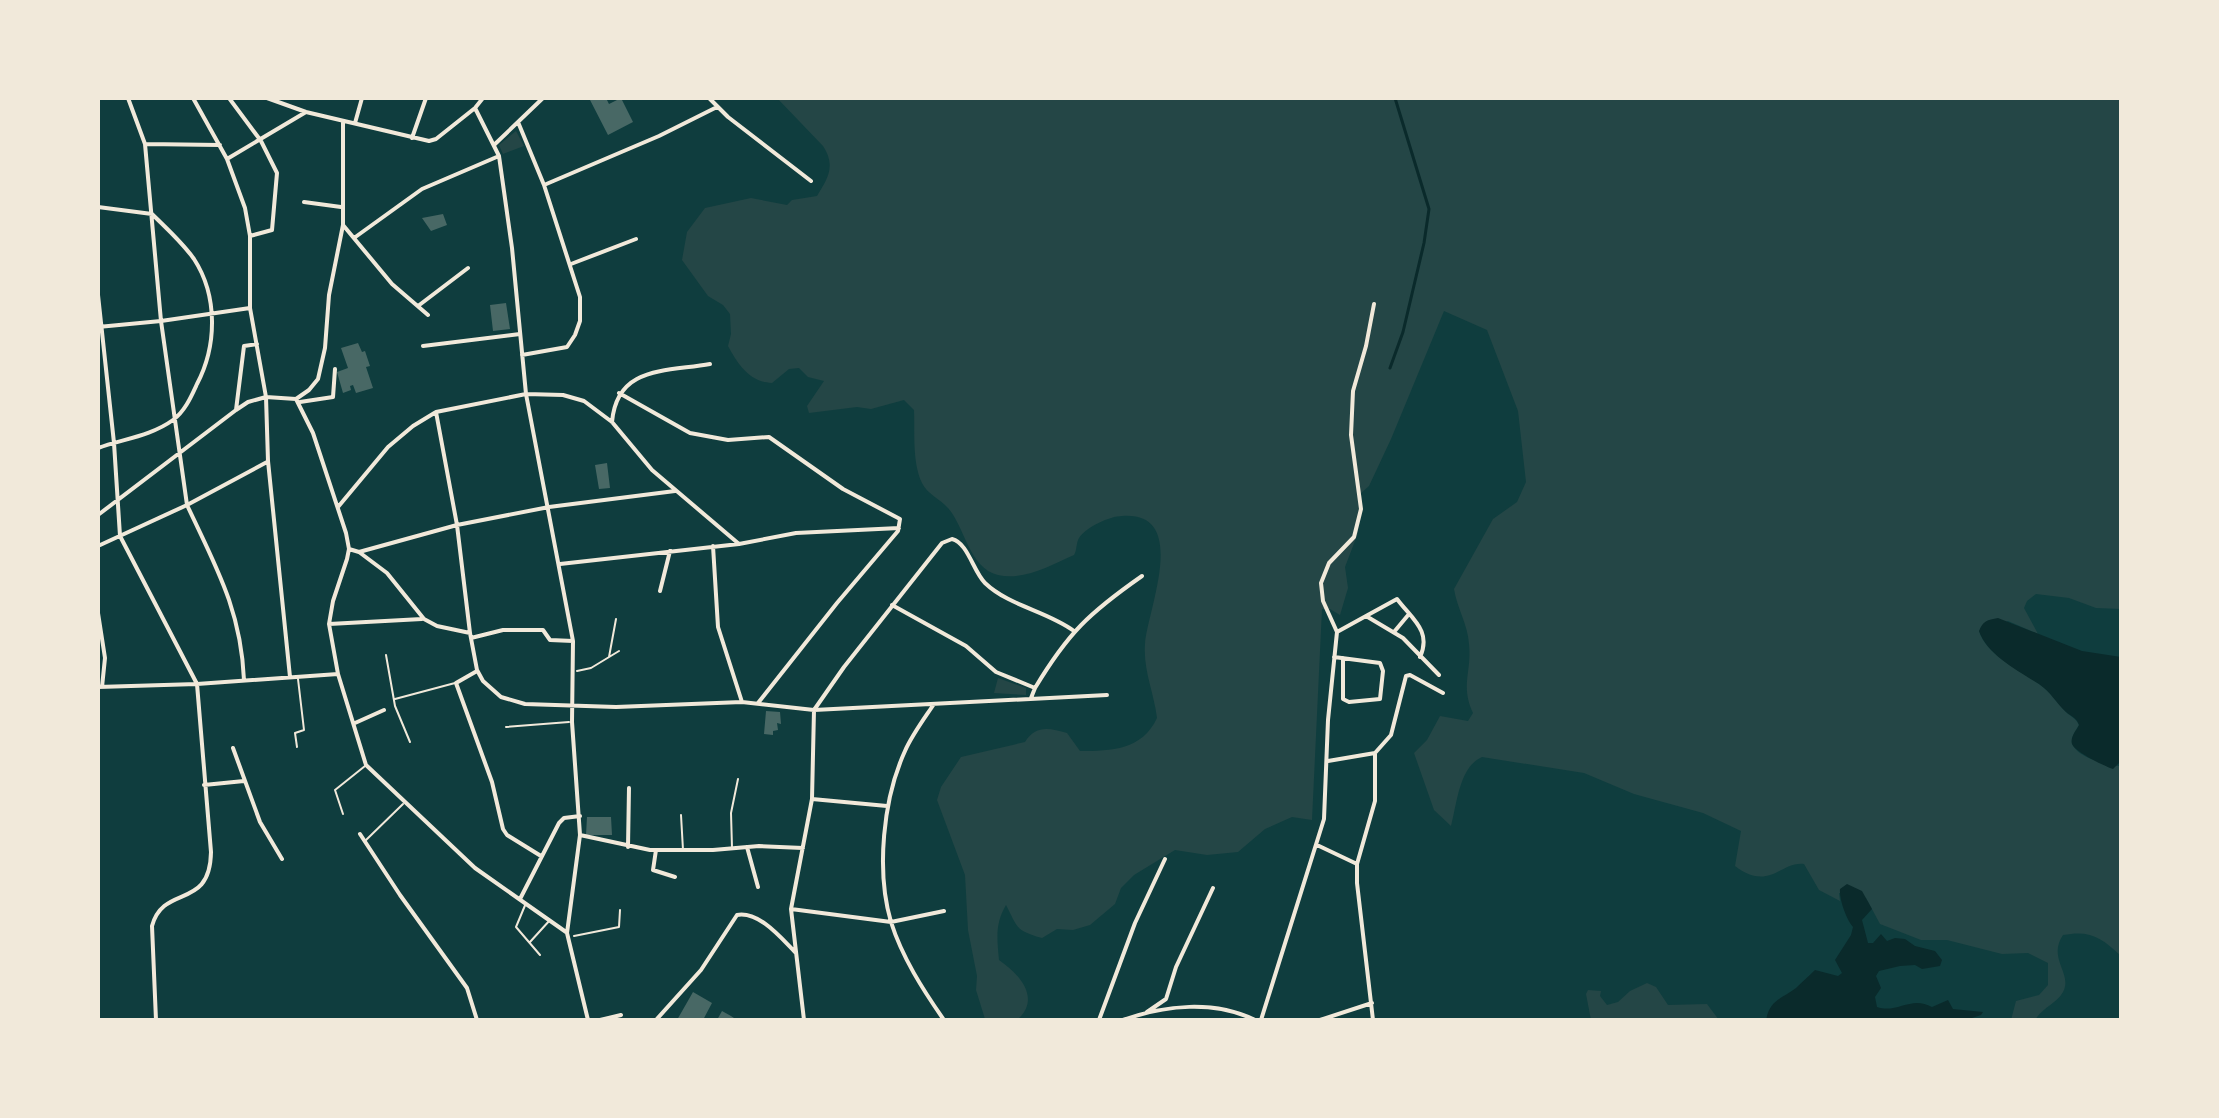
<svg xmlns="http://www.w3.org/2000/svg" width="2219" height="1118" font-family="Inter,sans-serif">
<style>
.green{fill:#244646}
.water{fill:#0a2a2b}
.lines{fill:none;stroke-linecap:round;stroke-linejoin:round}
.stream{stroke:#0a2a2b;stroke-width:3}
.building{fill:#486865}
.path{stroke:#f1e9da;stroke-width:2}
.service{stroke:#f1e9da;stroke-width:2}
.minor{stroke:#f1e9da;stroke-width:4}
</style>
<rect width="100%" height="100%" fill="#0f3d3e"/>
<!-- green -->
<path class="green" d="M 777,98 L 2121,98 L 2121,609 L 2096,608 L 2069,598 L 2036,594 L 2027,601 L 2024,608 L 2038,634 L 2008,621 L 1979,631 C 1988,658 2025,672 2044,688 C 2053,695 2058,704 2066,712 C 2071,717 2075,717 2079,725 C 2076,730 2071,737 2072,743 C 2076,757 2106,765 2119,766 L 2121,761 L 2121,956 C 2101,937 2090,930 2063,935 C 2047,959 2073,973 2063,992 C 2057,1003 2042,1008 2035,1020 L 2011,1020 L 2016,1001 L 2039,995 L 2048,985 L 2048,963 L 2028,953 L 2002,954 L 1947,940 L 1921,940 L 1880,924 L 1866,898 L 1839,893 L 1840,901 L 1819,890 L 1804,864 C 1781,861 1769,892 1735,866 L 1741,831 L 1703,813 L 1634,794 L 1584,773 L 1482,757 C 1459,767 1457,804 1451,826 L 1434,810 L 1414,753 L 1427,740 L 1440,716 L 1468,721 L 1473,713 C 1460,685 1472,672 1469,644 C 1468,625 1457,608 1454,589 L 1493,519 L 1517,502 L 1526,482 L 1518,411 L 1487,330 L 1444,311 L 1391,439 L 1369,486 L 1360,494 L 1358,533 L 1345,567 L 1348,588 L 1340,615 L 1330,609 L 1322,609 L 1312,820 L 1292,817 L 1265,829 L 1238,852 L 1207,855 L 1175,850 L 1134,875 L 1121,888 L 1115,904 L 1090,925 L 1073,930 L 1057,929 L 1042,938 C 1015,930 1018,928 1006,905 C 995,924 997,938 999,960 C 1019,974 1042,998 1017,1020 L 985,1019 L 976,990 L 977,976 L 968,930 L 965,875 L 937,800 L 941,787 L 961,757 L 1025,742 C 1036,725 1049,728 1067,733 L 1080,751 C 1112,751 1142,750 1157,718 C 1154,693 1143,670 1145,644 C 1147,611 1191,511 1122,516 C 1110,516 1086,527 1079,538 C 1076,543 1077,550 1074,555 C 1051,565 1024,581 998,575 C 969,568 965,527 948,508 C 940,499 927,494 922,483 C 912,462 915,432 914,410 L 904,400 L 871,409 L 857,407 L 809,413 L 807,406 L 824,381 L 808,377 L 799,368 L 789,369 L 772,383 C 749,382 738,364 728,346 L 731,334 L 730,314 L 723,305 L 708,296 L 682,260 L 687,232 L 705,208 L 751,198 L 787,205 L 792,200 L 817,196 C 828,178 836,166 823,146 Z
M 516,131 L 524,146 L 503,154 L 499,145 Z
M 998,678 L 1026,688 L 1026,695 L 994,693 Z
M 1647,983 L 1656,987 L 1668,1005 L 1707,1004 L 1719,1020 L 1591,1020 L 1586,994 L 1588,990 L 1601,991 L 1600,996 L 1607,1005 L 1618,1002 L 1630,991 Z"/>
<!-- water -->
<path class="water" d="M 1998,618 L 2082,651 L 2121,657 L 2121,761 L 2113,769 C 2104,766 2075,752 2072,744 C 2070,737 2076,731 2079,725 C 2076,717 2072,717 2066,712 C 2056,703 2051,692 2039,684 C 2020,672 1987,655 1979,631 C 1983,621 1987,620 1998,618 Z
M 1847,884 L 1862,891 L 1872,909 L 1862,920 L 1868,943 L 1873,943 L 1881,934 L 1887,941 L 1895,938 L 1905,939 L 1915,946 L 1935,951 L 1942,960 L 1940,966 L 1922,969 L 1915,965 L 1900,966 L 1879,971 L 1876,976 L 1881,988 L 1875,997 L 1877,1007 C 1897,1014 1911,995 1932,1007 L 1948,1000 L 1953,1009 L 1983,1012 L 1981,1015 L 1966,1020 L 1766,1020 C 1770,1000 1781,999 1796,988 C 1802,982 1809,976 1815,970 L 1838,976 L 1842,973 L 1835,960 L 1851,935 L 1853,927 C 1846,919 1839,899 1840,889 Z"/>
<g class="lines">
<!-- stream -->
<path class="stream" d="M 1390,368 L 1403,332 L 1424,243 L 1429,209 L 1395,98"/>
</g>
<!-- building -->
<path class="building" d="M 589,98 L 606,98 L 609,104 L 621,98 L 633,122 L 608,135 Z
M 443,214 L 447,225 L 431,231 L 422,218 Z
M 506,303 L 510,329 L 493,331 L 490,305 Z
M 358,343 L 362,352 L 365,351 L 370,366 L 366,367 L 373,388 L 356,393 L 353,385 L 350,386 L 351,390 L 343,393 L 337,372 L 348,368 L 341,348 Z
M 607,463 L 610,488 L 599,489 L 595,465 Z
M 766,711 L 780,712 L 781,724 L 777,723 L 778,730 L 773,731 L 773,735 L 764,734 Z
M 587,817 L 611,817 L 612,835 L 586,835 Z
M 693,992 L 712,1003 L 703,1020 L 677,1020 Z
M 722,1011 L 731,1016 L 737,1020 L 717,1020 Z"/>
<g class="lines">
<!-- path -->
<path class="path" d="M 609,657 L 616,619
M 577,671 L 591,668 L 619,651
M 574,936 L 619,927 L 620,910"/>
<!-- service -->
<path class="service" d="M 386,655 L 395,706 L 410,742
M 395,699 L 455,683
M 506,727 L 569,722
M 297,747 L 295,733 L 304,730 L 298,679
M 343,814 L 335,790 L 365,766
M 681,815 L 683,850
M 365,841 L 403,804
M 732,848 L 731,813 L 738,779
M 526,903 L 516,927 L 540,955
M 530,942 L 550,920"/>
<!-- minor -->
<path class="minor" d="M 128,98 L 145,144 L 161,321 L 187,505 C 216,567 241,610 244,680
M 193,98 L 227,159 L 245,208 L 250,236 L 250,308 L 266,397 L 268,461 L 290,677
M 229,98 L 261,141 L 277,173 L 272,230 L 250,236
M 267,98 L 306,112 L 429,141 L 436,139 L 475,108 L 483,98
M 709,98 L 728,117 L 811,181
M 475,108 L 499,156 L 512,248 L 526,394 L 573,641 L 572,722 L 580,835 L 567,933 L 588,1020
M 518,122 L 544,185 L 580,297 L 580,321 L 575,335 L 567,347 L 522,355
M 355,123 L 362,98
M 412,138 L 426,98
M 145,144 L 220,145
M 494,145 L 543,98
M 227,159 L 306,112
M 544,185 L 659,136 L 717,107
M 304,202 L 341,207
M 98,207 L 152,214 C 166,228 182,242 194,259 C 218,296 217,346 197,384 C 191,397 185,411 173,420 C 151,436 123,439 98,448
M 343,225 L 392,284 L 428,315
M 354,238 L 422,189 L 499,156
M 571,264 L 636,239
M 98,295 L 114,443 L 120,536 L 197,684 L 211,852 C 210,911 164,883 152,926 L 156,1020
M 418,306 L 468,268
M 98,327 L 161,321 L 250,308
M 423,346 L 520,334
M 619,393 L 690,433 L 728,440 L 769,437 L 843,489 L 900,519 L 898,531 L 837,603 L 758,703
M 296,399 L 313,433 L 346,533 L 349,549 L 347,559 L 333,601 L 329,624 L 338,674 L 366,765 L 475,868 L 566,932
M 300,402 L 333,397 L 335,369
M 236,410 L 244,346 L 257,344
M 436,412 L 457,525 L 470,633
M 612,422 C 617,366 665,372 710,364
M 338,507 L 388,447 L 413,426 L 436,412 L 526,394 L 563,395 L 584,401 L 612,422 L 652,470 L 739,544
M 98,515 L 236,410 L 248,402 L 266,397 L 296,399 L 309,390 L 318,379 L 325,348 L 329,295 L 343,225 L 343,121
M 98,546 L 187,505 L 267,462
M 713,546 L 718,627 L 742,702
M 349,549 L 359,552 L 457,525 L 549,507 L 675,491
M 359,552 L 387,573 L 424,619 L 437,626 L 470,633 L 477,670 L 483,681 L 501,697 L 525,704 L 616,707 L 742,702 L 814,710 L 1107,695
M 560,564 L 739,544 L 796,533 L 899,528
M 660,591 L 670,551
M 892,605 L 966,646 L 996,672 L 1035,688 L 1031,698
M 98,613 L 105,658 L 102,687
M 1366,616 L 1397,599 C 1412,619 1432,631 1420,657
M 329,624 L 422,619
M 1337,632 L 1366,616 L 1403,638 L 1439,675
M 1394,632 L 1409,614
M 471,638 L 503,630 L 543,630 L 550,640 L 573,641
M 1334,657 L 1380,663 L 1383,671 L 1380,699 L 1349,702 L 1343,699 L 1343,658
M 477,671 L 456,683 L 492,782 L 503,829 L 507,835 L 541,856
M 98,687 L 197,684 L 338,674
M 1035,688 C 1068,633 1089,613 1142,576
M 934,704 C 924,719 912,735 905,751 C 883,799 876,871 891,922 C 902,957 923,990 944,1020
M 355,723 L 384,710
M 233,748 L 260,822 L 282,859
M 1328,761 L 1375,753
M 204,785 L 244,781
M 812,799 L 887,806
M 360,834 L 400,895 L 467,988 L 477,1020
M 580,835 L 650,850 L 713,850 L 759,846 L 803,848
M 1317,845 L 1357,864
M 628,847 L 629,788
M 747,847 L 758,887
M 656,850 L 653,870 L 675,877
M 520,899 L 559,823 L 564,818 L 580,816
M 791,909 L 891,922 L 944,911
M 1147,1012 L 1166,999 L 1176,967 L 1213,888
M 600,1020 L 621,1015
M 656,1020 L 701,970 L 737,915 C 759,911 781,938 795,952
M 804,1020 L 791,909 L 812,799 L 814,710 L 844,667 L 942,543 L 952,539 C 968,543 973,571 985,583 C 1009,606 1047,611 1074,631
M 1099,1020 L 1135,923 L 1165,859
M 1123,1020 C 1165,1005 1214,1000 1255,1020
M 1261,1020 L 1324,819 L 1328,720 L 1337,632 L 1323,601 L 1321,583 L 1329,563 L 1354,537 L 1361,509 L 1351,435 L 1353,391 L 1366,346 L 1374,304
M 1320,1020 L 1372,1003
M 1373,1020 L 1357,883 L 1357,864 L 1375,801 L 1375,753 L 1391,735 L 1406,676 L 1410,675 L 1443,693"/>
</g>
<!-- border -->
<rect width="2219" height="1118" fill="none" stroke="#f1e9da" stroke-width="200"/>
</svg>
